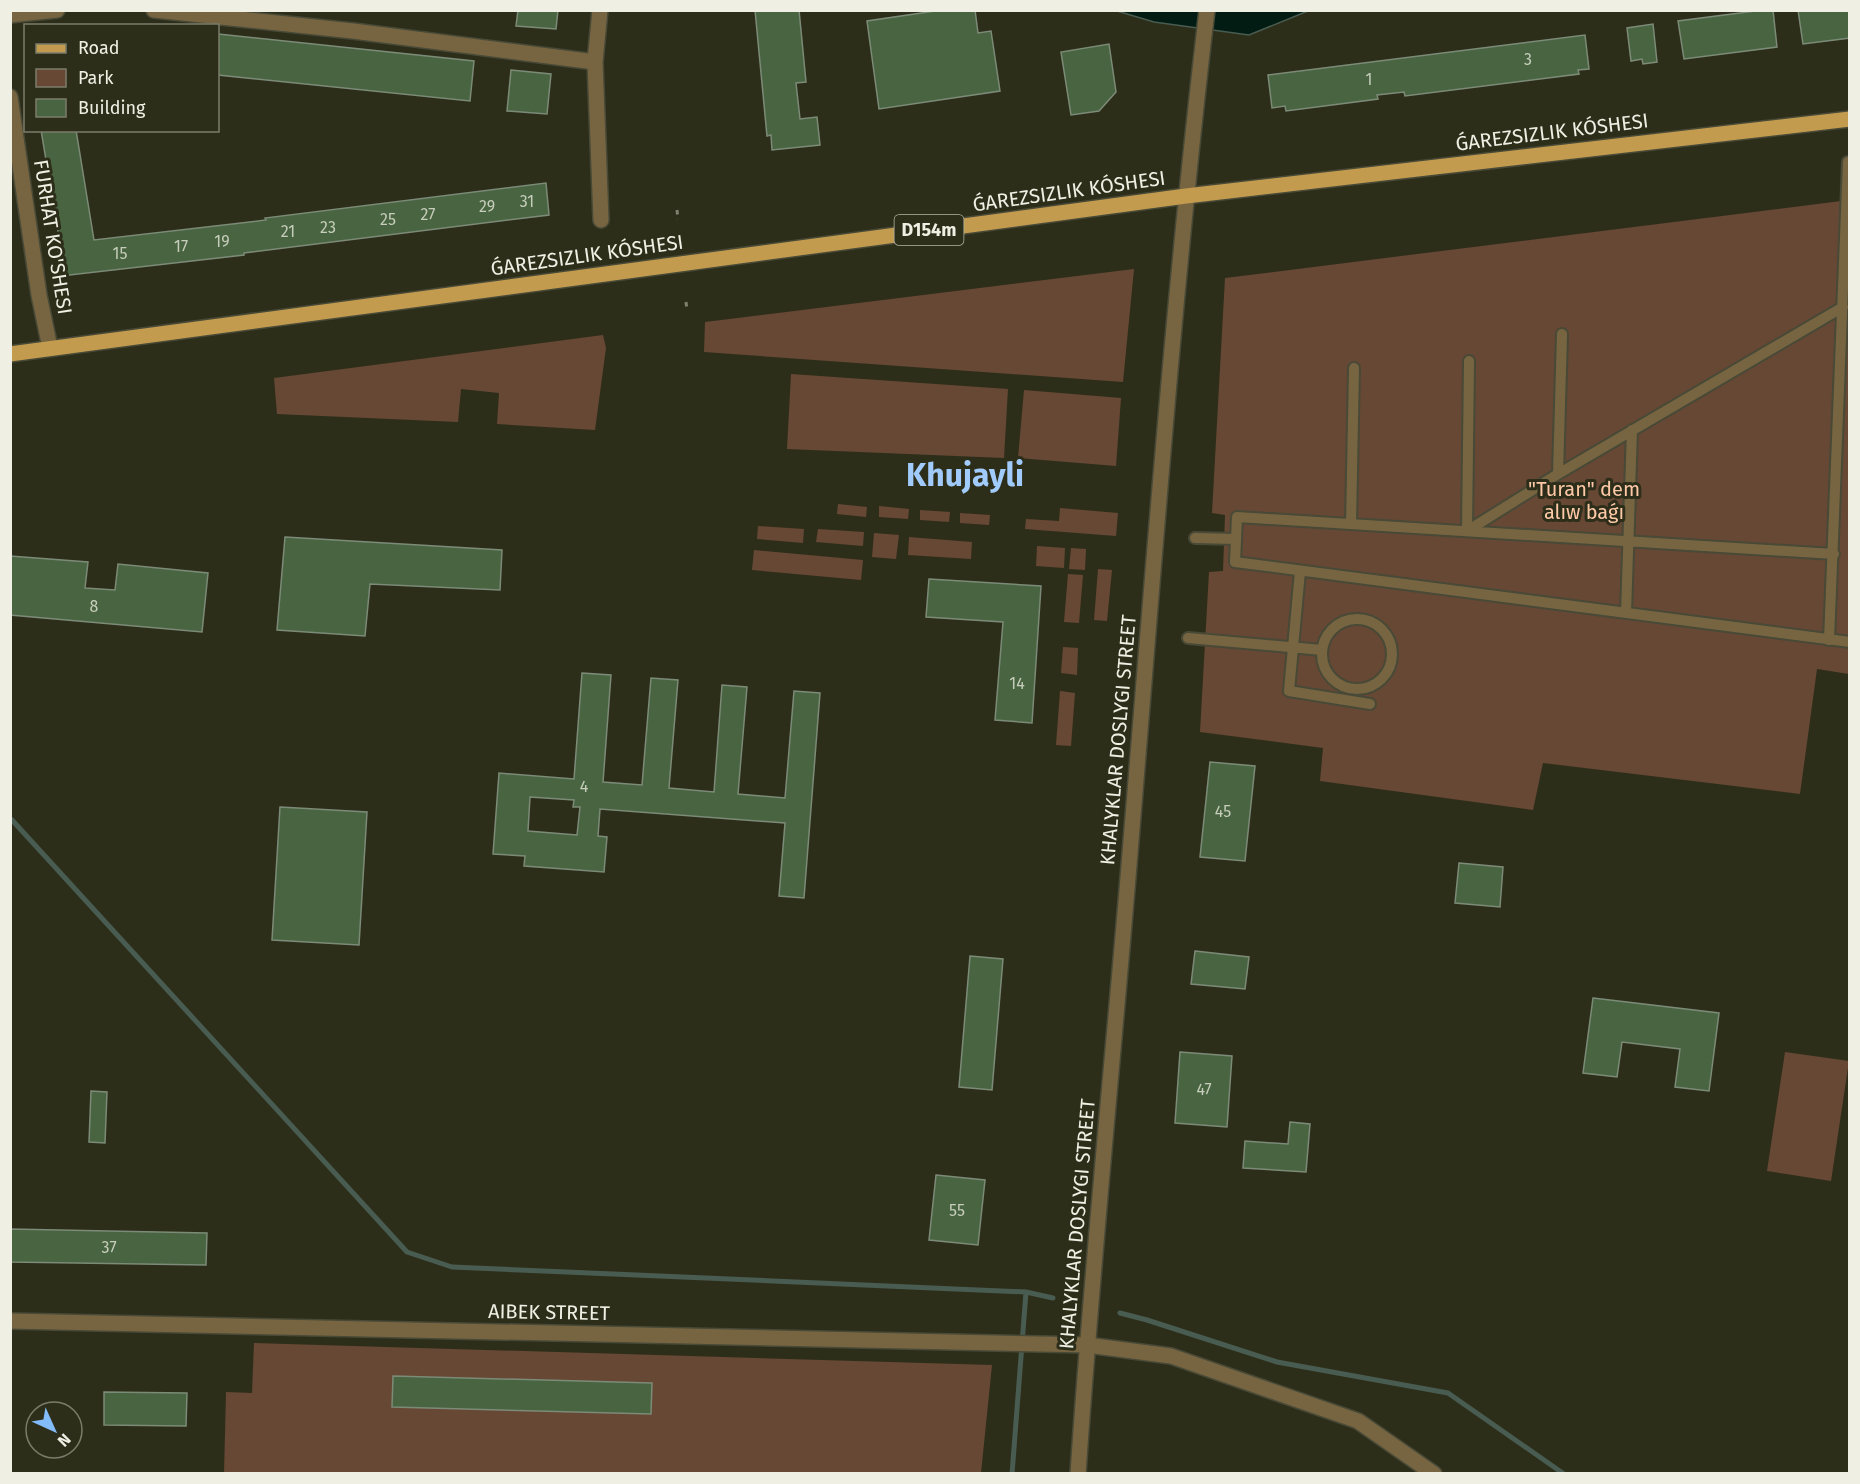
<svg xmlns="http://www.w3.org/2000/svg" width="1860" height="1484" font-family="'Fira Sans',sans-serif">
<style>
.green{fill:#674834}
.water{fill:#021c13;stroke:#495c51;stroke-width:1.5}
.lines{fill:none;stroke-linecap:round;stroke-linejoin:round}
.stream{stroke:#495c51;stroke-width:5}
.building{fill:#496441;stroke:#7c8b77;stroke-width:1.5;fill-rule:evenodd}
.pedestrian-casing{stroke:#484936;stroke-width:14}
.minor-casing{stroke:#484936;stroke-width:18}
.tertiary-casing{stroke:#484936;stroke-width:18}
.primary-casing{stroke:#484936;stroke-width:18}
.path{stroke:#7f806f;stroke-width:3;stroke-dasharray:4.5 4.5;stroke-linecap:butt}
.pedestrian{stroke:#776542;stroke-width:10}
.minor{stroke:#776542;stroke-width:15}
.tertiary{stroke:#776542;stroke-width:15}
.primary{stroke:#c29b4f;stroke-width:15}
.labels{text-anchor:middle;dominant-baseline:central;stroke-width:6;stroke-linejoin:round;paint-order:stroke}
.number-label{font-size:16px;fill:#c6cdba}
.shield{fill:#2d2e1a;stroke:#b5b6a7;stroke-width:1.5}
.shield-label{font-size:18px;font-weight:bold;fill:#eff0e3}
.street-label{font-size:20px;fill:#eff0e3;stroke:#2d2e1a}
.park-label{font-size:20px;fill:#fec9a7;stroke:#2d2e1a}
.town-label{font-size:32px;font-weight:bold;fill:#a1cbfa;stroke:#2d2e1a}
</style>
<rect width="100%" height="100%" fill="#2d2e1a"/>
<!-- green -->
<path class="green" d="M 1849,200 L 1849,674 L 1817,669 L 1800,794 L 1543,763 L 1533,810 L 1320,781 L 1323,748 L 1200,732 L 1209,572 L 1223,571 L 1225,515 L 1212,513 L 1225,278 Z
M 1134,269 L 1123,382 L 704,352 L 705,322 Z
M 603,335 L 606,348 L 595,430 L 497,424 L 499,393 L 461,389 L 458,422 L 277,414 L 274,378 Z
M 791,374 L 1008,389 L 1004,458 L 787,449 Z
M 1024,390 L 1121,398 L 1116,466 L 1018,458 Z
M 838,504 L 867,507 L 866,517 L 837,514 Z
M 879,506 L 909,509 L 908,519 L 879,517 Z
M 1060,508 L 1118,513 L 1116,536 L 1025,529 L 1026,519 L 1059,521 Z
M 920,510 L 950,512 L 949,522 L 920,520 Z
M 960,513 L 990,515 L 989,525 L 960,523 Z
M 758,526 L 804,529 L 803,543 L 757,539 Z
M 818,529 L 864,532 L 863,546 L 816,542 Z
M 874,533 L 899,535 L 896,559 L 872,557 Z
M 909,537 L 972,542 L 971,559 L 908,555 Z
M 1037,546 L 1065,548 L 1064,568 L 1036,566 Z
M 1071,548 L 1086,549 L 1085,570 L 1069,569 Z
M 754,550 L 863,560 L 861,580 L 752,570 Z
M 1098,569 L 1112,570 L 1107,621 L 1094,620 Z
M 1068,574 L 1083,575 L 1079,623 L 1064,622 Z
M 1063,647 L 1078,648 L 1077,675 L 1061,673 Z
M 1060,691 L 1075,693 L 1071,746 L 1056,745 Z
M 1785,1052 L 1849,1061 L 1831,1181 L 1767,1171 Z
M 254,1343 L 992,1365 L 981,1473 L 224,1474 L 226,1392 L 252,1393 Z"/>
<!-- water -->
<path class="water" d="M 1117,11 L 1308,11 L 1249,35 L 1154,22 Z"/>
<g class="lines">
<!-- stream -->
<path class="stream" d="M 12,820 L 407,1252 L 452,1267 L 1026,1292 L 1053,1298
M 1120,1313 L 1147,1320 L 1277,1362 L 1448,1393 L 1564,1474
M 1012,1474 L 1026,1292"/>
</g>
<!-- building -->
<path class="building" d="M 518,10 L 558,10 L 556,29 L 516,26 Z
M 755,10 L 799,10 L 806,82 L 796,83 L 800,119 L 817,117 L 820,145 L 772,150 L 771,135 L 767,136 Z
M 942,10 L 975,10 L 978,33 L 991,31 L 1000,91 L 879,109 L 867,21 Z
M 1763,10 L 1773,10 L 1777,47 L 1684,59 L 1678,21 Z
M 1798,10 L 1850,10 L 1850,38 L 1803,44 Z
M 1653,24 L 1657,62 L 1643,64 L 1642,59 L 1631,61 L 1627,28 Z
M 218,34 L 474,61 L 470,101 L 218,75 Z
M 1585,35 L 1589,69 L 1578,70 L 1579,74 L 1405,96 L 1404,92 L 1377,95 L 1378,99 L 1286,111 L 1285,106 L 1272,108 L 1268,75 Z
M 1109,44 L 1116,92 L 1099,111 L 1071,115 L 1061,52 Z
M 511,70 L 551,74 L 547,114 L 507,111 Z
M 41,130 L 76,130 L 94,240 L 266,220 L 265,218 L 546,183 L 549,215 L 244,253 L 244,255 L 61,276 L 57,244 L 60,244 Z
M 285,537 L 502,550 L 500,590 L 370,584 L 365,636 L 277,630 Z
M 10,556 L 88,562 L 85,588 L 115,590 L 118,564 L 208,573 L 202,632 L 10,615 Z
M 929,579 L 1041,586 L 1032,723 L 995,720 L 1003,622 L 926,617 Z
M 582,673 L 611,675 L 603,782 L 642,785 L 651,678 L 678,680 L 669,788 L 714,792 L 722,685 L 747,687 L 738,794 L 785,798 L 794,691 L 820,693 L 804,898 L 779,896 L 785,823 L 600,809 L 598,836 L 607,837 L 604,872 L 524,866 L 525,856 L 493,854 L 499,773 L 574,779 ZM 530,797 L 574,800 L 573,807 L 580,807 L 577,835 L 528,831 Z
M 1210,762 L 1255,766 L 1245,861 L 1200,857 Z
M 280,807 L 367,812 L 359,945 L 272,940 Z
M 1459,863 L 1503,867 L 1500,907 L 1455,903 Z
M 1195,951 L 1249,957 L 1245,989 L 1191,984 Z
M 970,956 L 1003,959 L 992,1090 L 959,1087 Z
M 1593,998 L 1719,1013 L 1709,1091 L 1675,1087 L 1680,1049 L 1622,1042 L 1617,1077 L 1583,1073 Z
M 1180,1052 L 1232,1056 L 1227,1127 L 1175,1123 Z
M 91,1091 L 107,1092 L 105,1143 L 89,1142 Z
M 1290,1122 L 1310,1124 L 1306,1172 L 1243,1168 L 1245,1141 L 1288,1144 Z
M 936,1175 L 985,1180 L 978,1245 L 929,1240 Z
M 10,1229 L 207,1233 L 206,1265 L 10,1262 Z
M 393,1376 L 652,1383 L 651,1414 L 392,1407 Z
M 104,1392 L 187,1393 L 186,1426 L 104,1425 Z"/>
<g class="lines">
<!-- pedestrian casing -->
<g class="pedestrian-casing">
<path id="pedestrian" d="M 1558,474 L 1562,334
M 1351,524 L 1354,368
M 1467,531 L 1558,474 L 1843,307
M 1467,531 L 1469,361
M 1195,538 L 1236,539
M 1834,554 L 1237,517 L 1235,562 L 1850,642
M 1300,571 L 1289,691 L 1370,704
M 1626,613 L 1632,430
M1322 654a35 35 0 1 1 70 0a35 35 0 1 1-70 0Z
M 1188,638 L 1322,650
M 1829,640 L 1848,162"/>
</g>
<!-- minor casing -->
<g class="minor-casing">
<path id="minor" d="M 154,10 L 353,31 L 595,62
M 600,10 L 595,62 L 601,220
M 10,15 L 57,10
M 10,97 L 39,295 L 50,348
M 10,1321 L 1087,1345 L 1171,1356 L 1358,1421 L 1434,1474"/>
</g>
<!-- tertiary casing -->
<g class="tertiary-casing">
<path id="tertiary" d="M 1078,1474 C 1092,1262 1114,1052 1131,841 C 1154,564 1174,287 1207,10"/>
</g>
<!-- primary casing -->
<g class="primary-casing">
<path id="primary" d="M 10,354 L 1186,196 L 1850,119"/>
</g>
<!-- path -->
<path class="path" d="M 677,210 L 678,219
M 686,302 L 687,310"/>
<!-- pedestrian -->
<use href="#pedestrian" class="pedestrian"/>
<!-- minor -->
<use href="#minor" class="minor"/>
<!-- tertiary -->
<use href="#tertiary" class="tertiary"/>
<!-- primary -->
<use href="#primary" class="primary"/>
</g>
<g class="labels">
<!-- number labels -->
<g class="number-label">
<text x="1528" y="59">3</text>
<text x="1369" y="79">1</text>
<text x="527" y="201">31</text>
<text x="487" y="206">29</text>
<text x="428" y="214">27</text>
<text x="388" y="219">25</text>
<text x="328" y="227">23</text>
<text x="288" y="231">21</text>
<text x="222" y="241">19</text>
<text x="181" y="246">17</text>
<text x="120" y="253">15</text>
<text x="94" y="606">8</text>
<text x="1017" y="683">14</text>
<text x="584" y="786">4</text>
<text x="1223" y="811">45</text>
<text x="1204" y="1089">47</text>
<text x="957" y="1210">55</text>
<text x="109" y="1247">37</text>
</g>
<!-- shield labels -->
<rect class="shield" x="894.5" y="215" width="69" height="30" rx="4.5"/>
<g class="shield-label">
<text x="929" y="230">D154m</text>
</g>
<!-- street labels -->
<g class="street-label">
<text transform="translate(1552 132) rotate(-7)">ǴAREZSIZLIK KÓSHESI</text>
<text transform="translate(1069 191) rotate(-8)">ǴAREZSIZLIK KÓSHESI</text>
<text transform="translate(53 237) rotate(81)">FURHAT KO'SHESI</text>
<text transform="translate(587 255) rotate(-8)">ǴAREZSIZLIK KÓSHESI</text>
<text transform="translate(1118 740) rotate(-85)">KHALYKLAR DOSLYGI STREET</text>
<text transform="translate(1077 1224) rotate(-85)">KHALYKLAR DOSLYGI STREET</text>
<text transform="translate(549 1312) rotate(1)">AIBEK STREET</text>
</g>
<!-- park labels -->
<g class="park-label">
<text x="1584" y="489">"Turan" dem<tspan x="1584" dy="23">alıw baǵı</tspan></text>
</g>
<!-- town labels -->
<g class="town-label">
<text x="965" y="475">Khujayli</text>
</g>
</g>
<!-- border -->
<rect width="1860" height="1484" fill="none" stroke="#eff0e3" stroke-width="24"/>
<!-- legend -->
<rect x="24" y="24" width="195" height="108" fill="#2d2e1a" stroke="#7b7c6a" stroke-width="1.5"/>
<rect x="36" y="44" width="30" height="9" fill="#c29b4f" stroke="#7b7c6a" stroke-width="1.5"/>
<text x="78" y="54" font-size="18" fill="#eff0e3">Road</text>
<rect x="36" y="69" width="30" height="18" fill="#674834" stroke="#7b7c6a" stroke-width="1.5"/>
<text x="78" y="84" font-size="18" fill="#eff0e3">Park</text>
<rect x="36" y="99" width="30" height="18" fill="#496441" stroke="#7b7c6a" stroke-width="1.5"/>
<text x="78" y="114" font-size="18" fill="#eff0e3">Building</text>
<!-- north arrow -->
<g transform="translate(54 1430) rotate(135)"><circle r="28" fill="#2d2e1a" stroke="#7b7c6a" stroke-width="1.5"/>
<path d="M0-4.5L10 22L0 15L-10 22Z" fill="#83bcfb"/>
<text y="-9" font-size="16" font-weight="bold" text-anchor="middle" fill="#eff0e3">N</text>
</g>
</svg>
